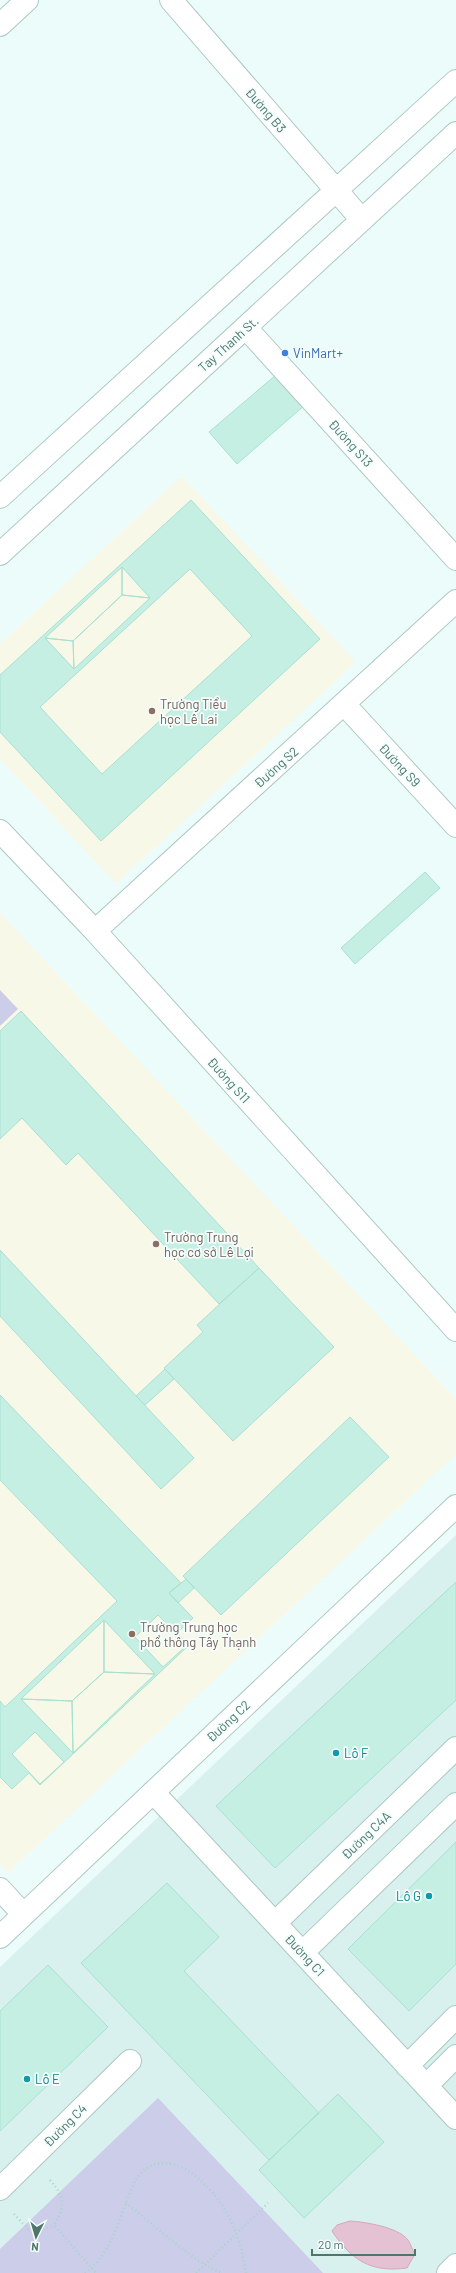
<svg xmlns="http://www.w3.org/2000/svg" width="456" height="2273" font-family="Barlow,sans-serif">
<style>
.residential{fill:#d8f0ee}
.education{fill:#f8f8e8}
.green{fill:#cbcde9}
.water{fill:#e5c1d4;stroke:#d6a8bf}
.building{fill:#c6efe4;stroke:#a7e1d1;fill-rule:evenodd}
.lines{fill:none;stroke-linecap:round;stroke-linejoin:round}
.minor-casing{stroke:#acc9c2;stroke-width:24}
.path{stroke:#a8d5c9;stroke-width:2.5;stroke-dasharray:1 3;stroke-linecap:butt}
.minor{stroke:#fff;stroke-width:22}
.shop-dot{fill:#3f7fe0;stroke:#f3fefd;stroke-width:1.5}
.education-dot{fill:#8d6e63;stroke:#f3fefd;stroke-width:1.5}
.culture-dot{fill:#0f9aa8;stroke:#f3fefd;stroke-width:1.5}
.labels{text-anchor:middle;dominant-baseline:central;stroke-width:3.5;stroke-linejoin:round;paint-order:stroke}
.street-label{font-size:13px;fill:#50766a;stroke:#f3fefd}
.shop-label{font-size:13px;fill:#366cbe;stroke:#f3fefd;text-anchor:start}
.education-label{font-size:13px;fill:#785e54;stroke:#f3fefd;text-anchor:start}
.culture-label{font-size:13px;fill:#0d838f;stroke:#f3fefd;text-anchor:start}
</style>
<rect width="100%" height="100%" fill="#ecfcfb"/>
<!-- residential -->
<path class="residential" d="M 456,1535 L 456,2273 L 0,2273 L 0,1967 Z"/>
<!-- education -->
<path class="education" d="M 182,476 L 356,662 L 116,884 L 0,759 L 0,644 Z
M 0,913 L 456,1399 L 456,1454 L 8,1873 L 0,1865 Z"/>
<!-- green -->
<path class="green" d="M 0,990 L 18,1009 L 0,1026 Z
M 158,2098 L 323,2273 L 0,2273 L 0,2249 Z"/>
<!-- water -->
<path class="water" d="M 350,2221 C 365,2222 398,2227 408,2240 C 411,2244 412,2250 415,2254 L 407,2268 C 371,2273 351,2260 332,2231 L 337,2225 Z"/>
<!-- building -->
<path class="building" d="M 277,374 L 305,405 L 237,464 L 209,432 Z
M 191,500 L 320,639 L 101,841 L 0,732 L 0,675 ZM 190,569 L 252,636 L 102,774 L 40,707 Z
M 122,567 L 150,598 L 122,595 Z
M 122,567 L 122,595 L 73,641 L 45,638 Z
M 122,595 L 150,598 L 74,669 L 73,641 Z
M 45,638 L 73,641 L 74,669 Z
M 425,872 L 440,888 L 355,964 L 341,948 Z
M 21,1011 L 259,1268 L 219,1304 L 78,1153 L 66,1165 L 22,1118 L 0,1139 L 0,1031 Z
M 0,1250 L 194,1458 L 161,1489 L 0,1316 Z
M 259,1268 L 334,1347 L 233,1441 L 164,1368 L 203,1332 L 197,1325 Z
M 165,1369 L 174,1379 L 145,1405 L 136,1396 Z
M 0,1395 L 181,1583 L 169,1593 L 193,1618 L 177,1633 L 189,1645 L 40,1785 L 29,1773 L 12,1789 L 0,1777 L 0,1701 L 5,1707 L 117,1601 L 0,1480 Z
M 350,1417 L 389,1457 L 221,1615 L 183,1576 Z
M 186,1579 L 194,1588 L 178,1603 L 169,1593 Z
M 456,1582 L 456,1700 L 275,1868 L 216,1806 Z
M 158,1615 L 187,1645 L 163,1667 L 135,1637 Z
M 104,1620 L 155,1674 L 104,1672 Z
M 104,1620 L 104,1672 L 72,1701 L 21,1699 Z
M 104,1672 L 155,1674 L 73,1753 L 72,1701 Z
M 21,1699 L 72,1701 L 73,1753 Z
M 35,1732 L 64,1762 L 40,1784 L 12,1754 Z
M 456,1842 L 456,1964 L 409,2011 L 348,1949 Z
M 167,1883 L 219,1937 L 184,1971 L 319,2113 L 269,2160 L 81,1963 Z
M 48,1965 L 108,2027 L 0,2131 L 0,2011 Z
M 338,2094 L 384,2142 L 304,2218 L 259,2170 Z"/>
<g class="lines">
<!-- minor casing -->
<g class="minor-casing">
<path id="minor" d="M 171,0 L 362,220
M 0,25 L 27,0
M 246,328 L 456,559
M 0,497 L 456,81
M 0,554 L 456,133
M 344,704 L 456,826
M 0,831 L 95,931 L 456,1330
M 95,931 L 456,601
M 153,1792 L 456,2118
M 0,1889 L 23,1914
M 275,1923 L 456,1748
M 0,1937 L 456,1506
M 303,1952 L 456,1804
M 407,2066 L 456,2017
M 426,2086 L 456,2056
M 0,2189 L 130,2061
M 448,2273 L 456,2265"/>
</g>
<!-- path -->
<path class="path" d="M 50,2180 C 65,2197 66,2206 54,2225 L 96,2273
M 126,2203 C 151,2222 194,2263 222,2273
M 14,2214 L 28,2229 L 42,2230 L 54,2225
M 85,2273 C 107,2258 117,2228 126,2203 C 130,2192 134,2179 143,2171 C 161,2155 185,2166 200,2180 C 229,2206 240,2235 246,2273
M 196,2273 L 268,2203"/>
<!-- minor -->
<use href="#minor" class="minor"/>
</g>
<!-- markers -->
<circle class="shop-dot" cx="285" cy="353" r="4"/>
<g class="education-dot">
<circle cx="152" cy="711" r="4"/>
<circle cx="156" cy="1244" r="4"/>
<circle cx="132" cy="1634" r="4"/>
</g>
<g class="culture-dot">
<circle cx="336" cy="1753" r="4"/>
<circle cx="429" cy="1896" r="4"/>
<circle cx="27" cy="2079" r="4"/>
</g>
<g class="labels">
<!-- street labels -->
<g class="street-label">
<text transform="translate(266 110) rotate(49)">Đường B3</text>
<text transform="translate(228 344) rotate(-42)">Tay Thanh St.</text>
<text transform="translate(351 443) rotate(48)">Đường S13</text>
<text transform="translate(400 765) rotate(47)">Đường S9</text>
<text transform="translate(276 767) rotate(-42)">Đường S2</text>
<text transform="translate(229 1080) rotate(48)">Đường S11</text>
<text transform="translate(228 1721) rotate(-43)">Đường C2</text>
<text transform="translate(366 1835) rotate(-44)">Đường C4A</text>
<text transform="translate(305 1955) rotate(47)">Đường C1</text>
<text transform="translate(65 2125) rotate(-45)">Đường C4</text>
</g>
<!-- shop labels -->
<g class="shop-label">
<text x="293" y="353">VinMart+</text>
</g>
<!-- education labels -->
<g class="education-label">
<text x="160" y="704">Trường Tiểu<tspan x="160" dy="15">học Lê Lai</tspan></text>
<text x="164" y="1237">Trường Trung<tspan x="164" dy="15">học cơ sở Lê Lợi</tspan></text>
<text x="140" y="1627">Trường Trung học<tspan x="140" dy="15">phổ thông Tây Thạnh</tspan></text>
</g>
<!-- culture labels -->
<g class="culture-label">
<text x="344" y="1753">Lô F</text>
<text x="421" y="1896" text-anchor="end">Lô G</text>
<text x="35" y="2079">Lô E</text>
</g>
</g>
<!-- north arrow -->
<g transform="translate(36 2237) rotate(185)" stroke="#f3fefd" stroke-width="3" paint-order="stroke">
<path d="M0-3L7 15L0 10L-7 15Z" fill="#50766a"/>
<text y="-6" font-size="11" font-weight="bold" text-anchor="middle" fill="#50766a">N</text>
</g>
<!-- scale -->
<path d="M312 2249v6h103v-6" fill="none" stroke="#50766a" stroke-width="2"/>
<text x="318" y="2249" font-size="12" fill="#50766a" stroke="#f3fefd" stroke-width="3" paint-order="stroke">20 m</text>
</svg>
